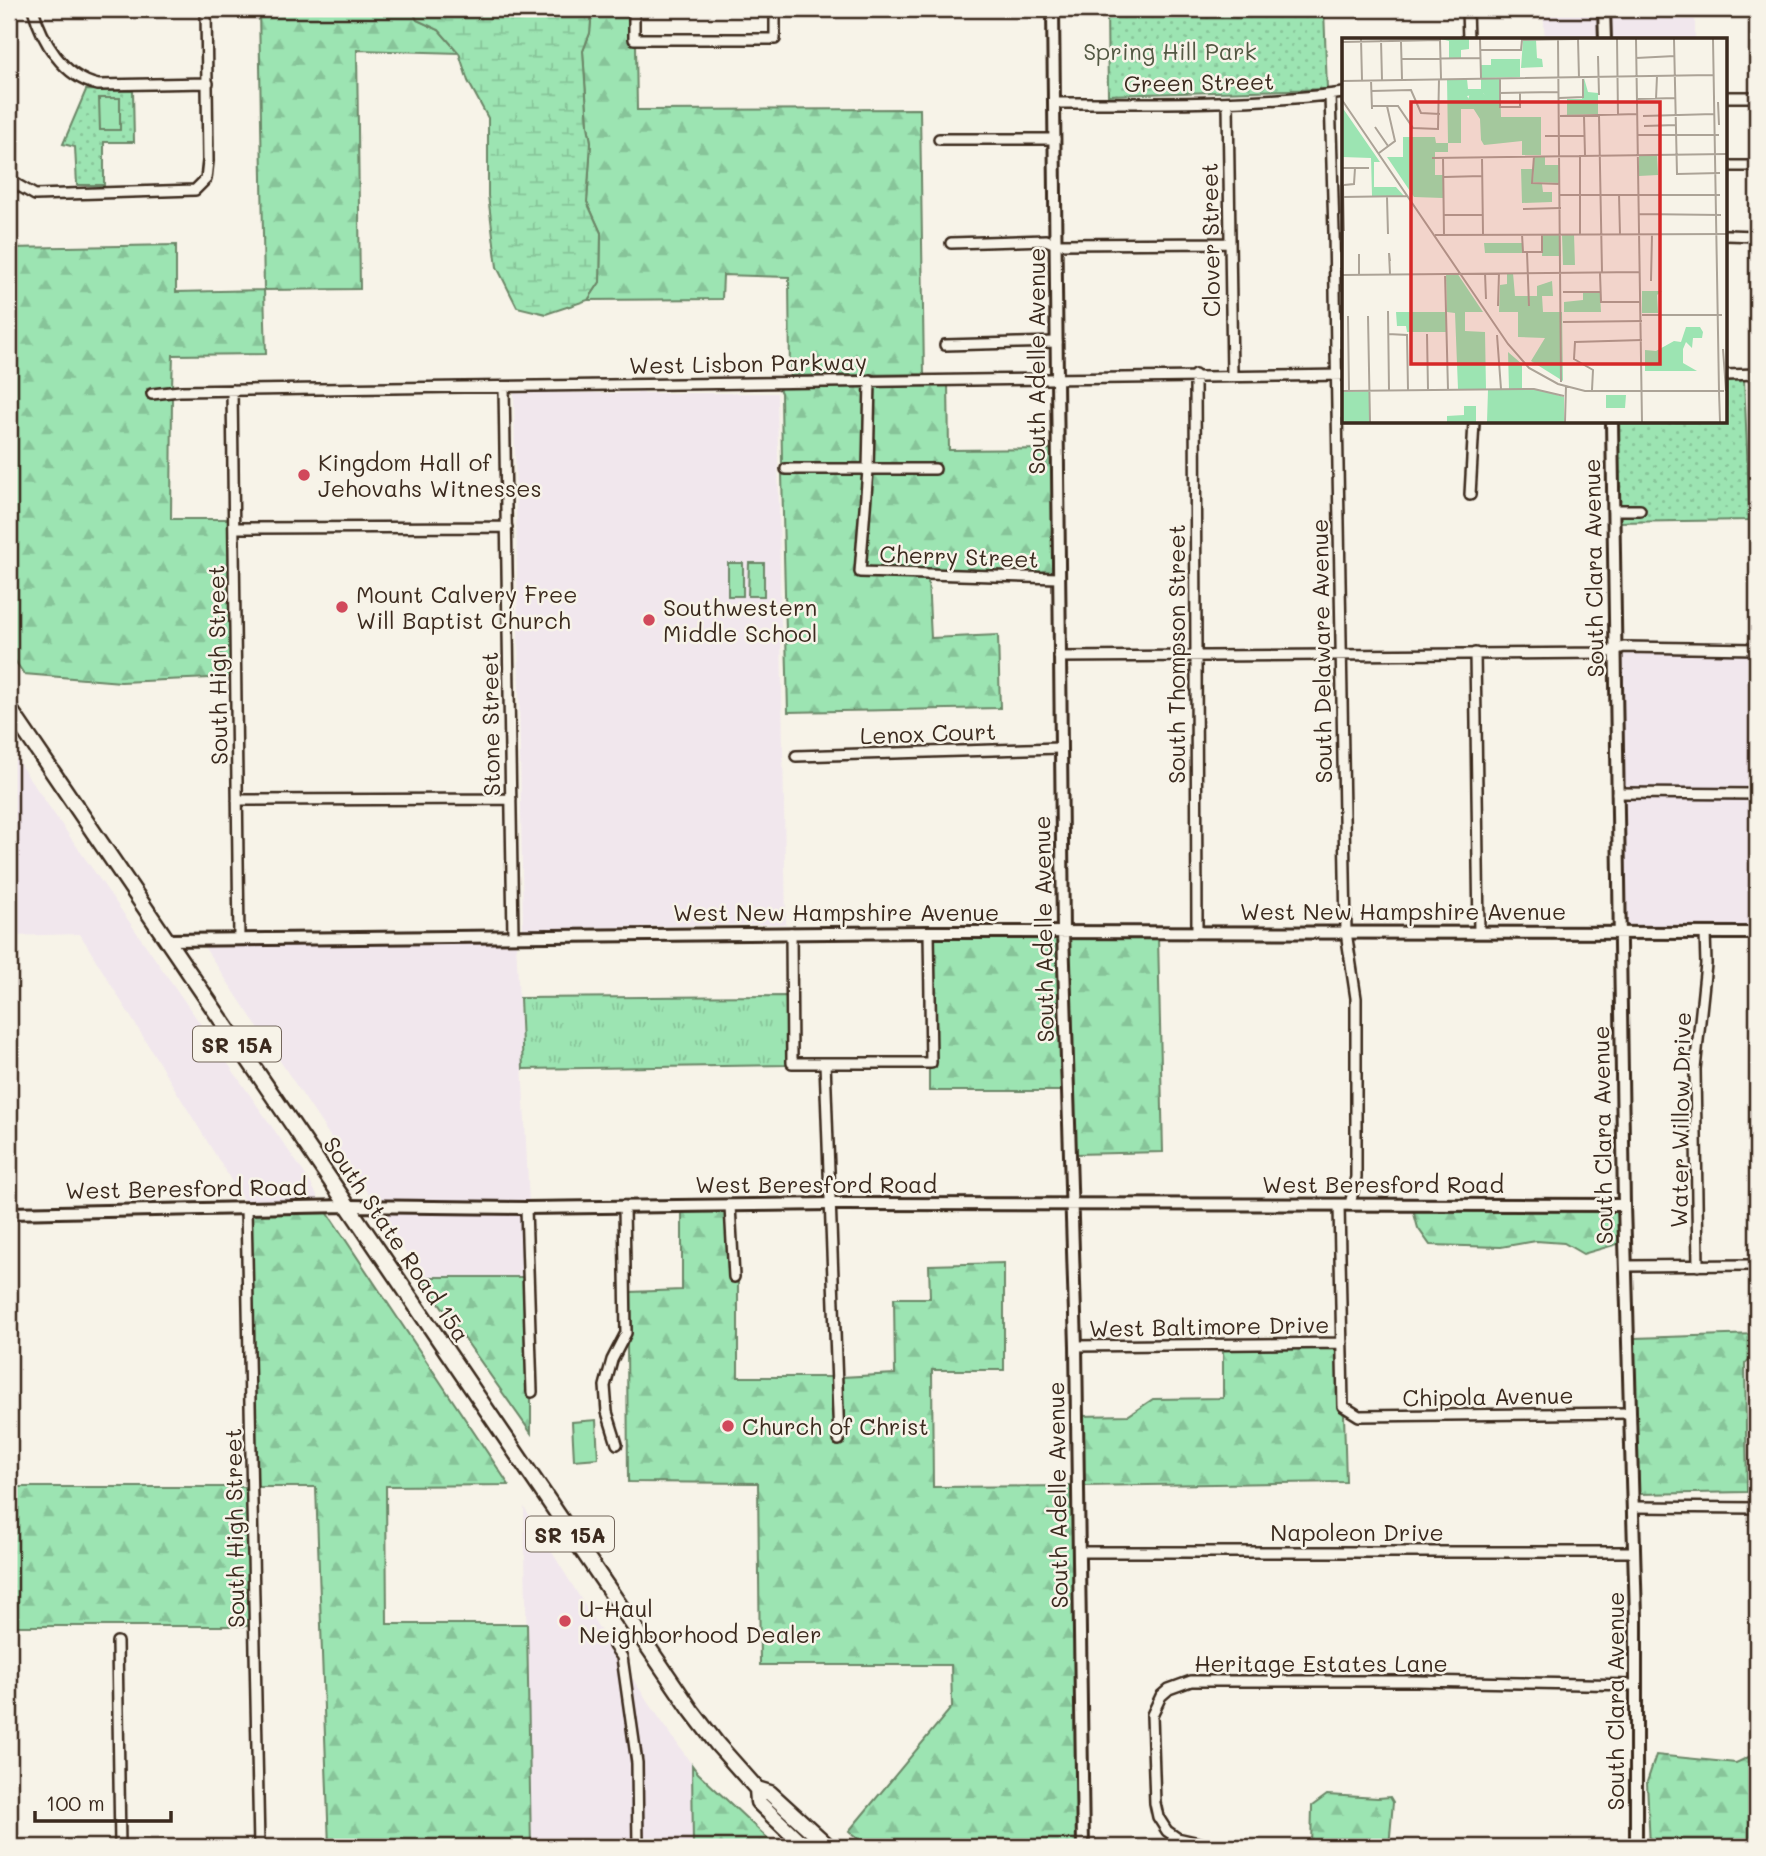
<svg xmlns="http://www.w3.org/2000/svg" width="1766" height="1856" font-family="Mali,sans-serif">
<style>
.built{fill:#f1e7ed}
.grass{fill:url(#grass-tufts);stroke:#6c8768;stroke-width:2}
.forest{fill:url(#forest-firs);stroke:#6c8768;stroke-width:2}
.wetland{fill:url(#wetland-marsh);stroke:#6c8768;stroke-width:2}
.park{fill:url(#park-dots);stroke:#6c8768;stroke-width:2}
.pitch{fill:#9ce4b2;stroke:#6c8768;stroke-width:2}
.lines{fill:none;stroke-linecap:round;stroke-linejoin:round}
.minor-casing{stroke:#3b2a1e;stroke-width:14}
.tertiary-casing{stroke:#3b2a1e;stroke-width:16}
.trunk-casing{stroke:#3b2a1e;stroke-width:19}
.minor{stroke:#f7f3e8;stroke-width:9}
.tertiary{stroke:#f7f3e8;stroke-width:10}
.trunk{stroke:#f7f3e8;stroke-width:14}
.poi-dot{fill:#d1495b;stroke:#f7f3e8;stroke-width:2.5}
.labels{text-anchor:middle;dominant-baseline:central;stroke-width:5;stroke-linejoin:round;paint-order:stroke}
.shield{fill:#f7f3e8;stroke:#73665b;stroke-width:2}
.shield-label{font-size:21px;font-weight:bold;fill:#3b2a1e}
.park-label{font-size:23px;fill:#535843;stroke:#f7f3e8}
.street-label{font-size:23px;fill:#3b2a1e;stroke:#f7f3e8}
.poi-label{font-size:23px;fill:#3b2a1e;stroke:#f7f3e8;text-anchor:start}
.inset-road{fill:none;stroke:#aca397;stroke-width:2}
.view{fill:#d62828;fill-opacity:0.15;stroke:#d62828;stroke-width:3.5}
.inset-edge{fill:none;stroke:#3b2a1e;stroke-width:3.5}
</style>
<defs>
<pattern id="grass-tufts" width="24" height="20" patternUnits="userSpaceOnUse" patternTransform="scale(1.75)"><rect width="24" height="20" fill="#9ce4b2"/><path d="M3 7l-1-3M5 7V3M7 7l1-3M15 17l-1-3M17 17v-4M19 17l1-3" fill="none" stroke="#87c499"/></pattern>
<pattern id="forest-firs" width="22" height="20" patternUnits="userSpaceOnUse" patternTransform="scale(1.75)"><rect width="22" height="20" fill="#9ce4b2"/><path d="M5 1l3.5 6h-7zM16 11l3.5 6h-7z" fill="#87c499"/></pattern>
<pattern id="wetland-marsh" width="20" height="14" patternUnits="userSpaceOnUse" patternTransform="scale(1.75)"><rect width="20" height="14" fill="#9ce4b2"/><path d="M1 5h8M5 5V1M11 12h8M15 12V8" fill="none" stroke="#87c499"/></pattern>
<pattern id="park-dots" width="8" height="8" patternUnits="userSpaceOnUse" patternTransform="scale(1.75)"><rect width="8" height="8" fill="#9ce4b2"/><path d="M2 2h.1M6 6h.1" fill="none" stroke="#87c499" stroke-width="1.8" stroke-linecap="round"/></pattern>
</defs>
<rect width="100%" height="100%" fill="#f7f3e8"/>
<filter id="ink" filterUnits="userSpaceOnUse"><feTurbulence type="fractalNoise" baseFrequency=".0143" numOctaves="2"/><feDisplacementMap in="SourceGraphic" scale="14" xChannelSelector="R" yChannelSelector="G"/><feConvolveMatrix kernelMatrix="1 2 1 2 8 2 1 2 1" color-interpolation-filters="sRGB"/></filter>
<g filter="url(#ink)">
<!-- built -->
<path class="built" d="M 1543,9 L 1600,9 L 1600,40 L 1545,40 Z
M 1609,9 L 1695,9 L 1695,40 L 1610,40 Z
M 514,393 L 777,393 L 786,924 L 523,929 Z
M 1624,653 L 1757,655 L 1757,789 L 1622,788 L 1619,654 Z
M 9,749 L 309,1180 L 320,1201 L 245,1203 L 80,934 L 9,936 Z
M 1622,798 L 1757,799 L 1757,928 L 1624,927 Z
M 516,941 L 529,1203 L 373,1201 L 203,945 Z
M 380,1212 L 521,1214 L 523,1277 L 421,1277 Z
M 524,1507 L 618,1659 L 632,1763 L 633,1847 L 531,1847 Z
M 629,1674 L 692,1765 L 693,1847 L 643,1847 L 642,1763 Z"/>
<!-- grass -->
<path class="grass" d="M 787,996 L 787,1065 L 523,1069 L 520,998 Z"/>
<!-- forest -->
<path class="forest" d="M 259,9 L 412,9 L 417,20 L 439,30 L 459,53 L 357,50 L 360,289 L 264,290 L 266,354 L 173,355 L 172,386 L 147,389 L 148,399 L 172,396 L 171,519 L 230,519 L 232,677 L 121,682 L 24,674 L 9,652 L 9,248 L 176,245 L 176,292 L 264,290 Z
M 592,9 L 629,9 L 629,43 L 636,44 L 637,110 L 920,109 L 924,374 L 790,376 L 789,277 L 723,275 L 722,299 L 588,300 L 600,282 L 601,233 L 587,202 L 591,142 L 588,126 L 583,51 L 590,33 Z
M 948,384 L 949,450 L 1053,449 L 1053,573 L 865,567 L 872,475 L 940,473 L 939,463 L 873,464 L 875,385 Z
M 865,385 L 863,464 L 782,463 L 781,393 L 778,387 Z
M 782,474 L 863,475 L 855,577 L 928,579 L 931,638 L 998,635 L 1000,708 L 788,712 Z
M 934,937 L 1059,937 L 1064,1091 L 929,1091 L 929,1068 L 936,1068 Z
M 1068,937 L 1158,937 L 1163,1152 L 1075,1154 Z
M 1413,1210 L 1620,1210 L 1621,1243 L 1583,1254 L 1564,1243 L 1536,1241 L 1501,1247 L 1430,1245 L 1418,1228 Z
M 682,1211 L 726,1211 L 730,1282 L 738,1282 L 738,1377 L 833,1377 L 835,1445 L 844,1444 L 842,1377 L 895,1374 L 894,1298 L 930,1298 L 929,1265 L 1004,1263 L 1004,1370 L 932,1370 L 933,1487 L 1073,1486 L 1078,1847 L 867,1847 L 849,1831 L 952,1707 L 951,1665 L 760,1665 L 758,1483 L 628,1482 L 627,1341 L 630,1333 L 630,1292 L 682,1290 Z
M 327,1212 L 509,1485 L 386,1486 L 387,1624 L 527,1624 L 531,1847 L 329,1847 L 316,1487 L 257,1487 L 251,1213 Z
M 421,1277 L 523,1277 L 528,1397 L 531,1398 L 531,1433 Z
M 1757,1334 L 1757,1351 L 1745,1364 L 1747,1492 L 1639,1494 L 1634,1338 Z
M 1338,1348 L 1339,1406 L 1344,1415 L 1346,1482 L 1082,1486 L 1081,1416 L 1129,1415 L 1153,1399 L 1223,1398 L 1223,1350 Z
M 9,1487 L 248,1487 L 250,1626 L 9,1626 Z
M 1757,1753 L 1757,1847 L 1650,1847 L 1647,1782 L 1656,1755 L 1736,1763 Z
M 692,1765 L 698,1773 L 777,1847 L 693,1847 Z
M 1327,1795 L 1378,1798 L 1390,1797 L 1393,1802 L 1389,1847 L 1311,1847 L 1312,1806 Z"/>
<!-- wetland -->
<path class="wetland" d="M 412,9 L 592,9 L 590,33 L 583,51 L 588,126 L 591,142 L 587,202 L 601,233 L 600,282 L 588,300 L 546,314 L 517,307 L 497,267 L 488,196 L 488,118 L 468,81 L 459,53 L 439,30 L 417,20 Z"/>
<!-- park -->
<path class="park" d="M 1107,9 L 1324,9 L 1327,89 L 1108,95 Z
M 86,90 L 133,91 L 134,142 L 104,142 L 104,185 L 77,185 L 75,147 L 63,144 Z
M 1726,378 L 1744,378 L 1750,520 L 1617,522 L 1616,422 L 1726,422 Z"/>
<!-- pitch -->
<path class="pitch" d="M 99,98 L 120,98 L 120,130 L 100,130 Z
M 728,563 L 743,563 L 743,596 L 728,596 Z
M 749,563 L 764,563 L 764,596 L 748,596 Z
M 596,1420 L 598,1458 L 574,1460 L 572,1422 Z"/>
<g class="lines">
<!-- minor casing -->
<g class="minor-casing">
<path id="minor" d="M 33,9 C 42,41 63,77 98,85 L 208,83
M 634,9 L 634,39 L 775,39 L 775,9
M 1467,9 L 1468,40
M 1330,95 L 1334,232 L 1346,932 L 1356,998 L 1356,1177 L 1350,1205
M 1726,97 L 1757,97
M 1054,103 C 1152,103 1246,105 1344,93
M 1228,103 L 1232,375
M 939,139 L 1055,139
M 1726,166 L 1757,166
M 9,175 L 14,183 L 35,195 L 195,190 L 206,179 L 208,161 L 206,9
M 1726,235 L 1757,236
M 951,243 L 1046,240 L 1056,244 L 1228,243
M 945,345 L 1057,342
M 1195,375 L 1197,932
M 1726,375 L 1757,374
M 870,380 L 868,470 L 860,572 L 1058,578
M 504,387 L 513,935
M 232,390 L 239,939
M 152,394 L 180,391 L 1344,375
M 786,469 L 935,469
M 1470,495 L 1474,422
M 1613,510 L 1640,510
M 235,528 L 507,527
M 1475,653 L 1479,932
M 1059,657 L 1605,653 L 1624,647 L 1757,649
M 796,756 L 1060,748
M 1617,793 L 1757,794
M 237,800 L 511,799
M 791,933 L 792,1063 L 931,1063 L 929,932
M 825,1063 L 839,1440
M 1339,1205 L 1343,1406 L 1359,1416 L 1630,1413
M 730,1206 L 734,1277
M 246,1208 L 259,1847
M 526,1208 L 532,1392
M 1626,1266 L 1752,1265
M 1698,1266 L 1695,1069 L 1706,964 L 1705,933
M 1076,1346 L 1342,1343
M 617,1444 L 607,1412 L 605,1386 L 612,1360 L 626,1333 L 624,1206
M 1633,1507 L 1757,1508
M 1079,1552 L 1634,1552
M 117,1642 L 120,1847
M 614,1646 L 622,1657 L 637,1763 L 638,1847
M 1217,1847 L 1177,1838 L 1167,1831 L 1158,1817 L 1155,1803 L 1152,1715 L 1161,1696 L 1169,1689 L 1191,1681 L 1417,1681 L 1636,1685"/>
</g>
<!-- tertiary casing -->
<g class="tertiary-casing">
<path id="tertiary" d="M 1053,9 L 1063,932 L 1076,1346 L 1083,1847
M 1604,9 L 1605,40
M 1612,422 L 1624,1205 L 1636,1617 L 1636,1847
M 167,940 L 929,932 L 1757,933
M 9,1213 L 348,1206 L 526,1208 L 832,1204 L 1624,1205"/>
</g>
<!-- trunk casing -->
<g class="trunk-casing">
<path id="trunk" d="M 9,708 L 691,1710 L 717,1744 L 757,1789 L 770,1793 L 829,1847
M 757,1789 L 758,1802 L 805,1847"/>
</g>
<!-- minor -->
<use href="#minor" class="minor"/>
<!-- tertiary -->
<use href="#tertiary" class="tertiary"/>
<!-- trunk -->
<use href="#trunk" class="trunk"/>
</g>
</g>
<!-- markers -->
<g class="poi-dot">
<circle cx="304" cy="475" r="7"/>
<circle cx="342" cy="607" r="7"/>
<circle cx="649" cy="620" r="7"/>
<circle cx="728" cy="1426" r="7"/>
<circle cx="565" cy="1621" r="7"/>
</g>
<g class="labels">
<!-- shield labels -->
<g class="shield">
<rect x="193" y="1026.5" width="88" height="35" rx="5"/>
<rect x="526" y="1516.5" width="88" height="35" rx="5"/>
</g>
<g class="shield-label">
<text x="237" y="1044">SR 15A</text>
<text x="570" y="1534">SR 15A</text>
</g>
<!-- park labels -->
<g class="park-label">
<text x="1170" y="51">Spring Hill Park</text>
</g>
<!-- street labels -->
<g class="street-label">
<text transform="translate(1199 82) rotate(-1)">Green Street</text>
<text transform="translate(1210 240) rotate(-91)">Clover Street</text>
<text transform="translate(1036 361) rotate(-90)">South Adelle Avenue</text>
<text transform="translate(748 363) rotate(-1)">West Lisbon Parkway</text>
<text transform="translate(959 556) rotate(2)">Cherry Street</text>
<text transform="translate(1593 568) rotate(-91)">South Clara Avenue</text>
<text transform="translate(1321 651) rotate(-91)">South Delaware Avenue</text>
<text transform="translate(1176 654) rotate(-90)">South Thompson Street</text>
<text transform="translate(217 665) rotate(-91)">South High Street</text>
<text transform="translate(490 724) rotate(-91)">Stone Street</text>
<text transform="translate(928 733) rotate(-2)">Lenox Court</text>
<text x="1403" y="911">West New Hampshire Avenue</text>
<text x="836" y="912">West New Hampshire Avenue</text>
<text transform="translate(1043 929) rotate(-91)">South Adelle Avenue</text>
<text transform="translate(1680 1120) rotate(-89)">Water Willow Drive</text>
<text transform="translate(1602 1135) rotate(-91)">South Clara Avenue</text>
<text x="816" y="1184">West Beresford Road</text>
<text x="1383" y="1184">West Beresford Road</text>
<text transform="translate(186 1188) rotate(-1)">West Beresford Road</text>
<text transform="translate(397 1239) rotate(56)">South State Road 15a</text>
<text transform="translate(1209 1326) rotate(-1)">West Baltimore Drive</text>
<text transform="translate(1488 1396) rotate(-1)">Chipola Avenue</text>
<text transform="translate(1057 1495) rotate(-91)">South Adelle Avenue</text>
<text transform="translate(234 1528) rotate(-91)">South High Street</text>
<text x="1357" y="1532">Napoleon Drive</text>
<text x="1321" y="1663">Heritage Estates Lane</text>
<text transform="translate(1615 1701) rotate(-90)">South Clara Avenue</text>
</g>
<!-- poi labels -->
<g class="poi-label">
<text x="318" y="462">Kingdom Hall of<tspan x="318" dy="26">Jehovahs Witnesses</tspan></text>
<text x="356" y="594">Mount Calvery Free<tspan x="356" dy="26">Will Baptist Church</tspan></text>
<text x="663" y="607">Southwestern<tspan x="663" dy="26">Middle School</tspan></text>
<text x="742" y="1426">Church of Christ</text>
<text x="579" y="1608">U-Haul<tspan x="579" dy="26">Neighborhood Dealer</tspan></text>
</g>
</g>
<!-- overview -->
<g transform="translate(1342 38)">
<rect width="385" height="385" fill="#f7f3e8"/>
<path d="M 142,205 L 180,205 L 180,215 L 143,215 ZM 146,352 L 198,352 L 222,359 L 222,384 L 145,384 ZM 122,368 L 134,368 L 134,384 L 105,384 L 105,378 L 122,377 Z" fill="#9ce4b2"/>
<path d="M 99,1 L 127,1 L 127,11 L 119,12 L 119,20 L 107,21 L 107,3 ZM 181,2 L 194,2 L 195,20 L 200,21 L 201,29 L 179,30 ZM 105,41 L 125,41 L 126,51 L 139,51 L 139,41 L 158,41 L 159,79 L 199,79 L 199,117 L 180,117 L 180,103 L 152,106 L 152,69 L 141,55 L 125,58 L 133,71 L 119,71 L 119,105 L 106,105 L 106,114 L 93,114 L 93,137 L 101,137 L 101,160 L 72,159 L 45,119 L 61,119 L 61,99 L 93,99 L 94,105 L 106,105 ZM 0,69 L 38,124 L 32,124 L 32,149 L 54,149 L 62,158 L 30,158 L 29,120 L 0,119 ZM 192,118 L 203,118 L 203,127 L 217,127 L 218,145 L 191,144 ZM 179,131 L 191,131 L 190,145 L 200,146 L 201,154 L 210,154 L 210,164 L 180,165 ZM 218,196 L 219,218 L 200,218 L 201,197 ZM 220,196 L 232,196 L 233,227 L 221,227 ZM 115,235 L 141,274 L 123,274 L 123,293 L 143,294 L 144,351 L 116,351 L 113,275 L 105,274 L 104,236 ZM 165,235 L 171,235 L 173,258 L 195,258 L 195,248 L 210,243 L 211,258 L 200,258 L 201,274 L 220,274 L 221,343 L 189,323 L 203,300 L 176,299 L 176,274 L 157,274 L 158,247 L 165,246 ZM 300,253 L 320,253 L 315,257 L 316,275 L 300,275 ZM 241,255 L 258,255 L 259,274 L 222,274 L 222,264 L 241,262 ZM 54,274 L 104,274 L 104,294 L 65,294 L 64,288 L 55,288 ZM 344,289 L 358,289 L 361,294 L 360,300 L 351,300 L 350,310 L 344,304 L 341,311 L 341,325 L 355,333 L 303,333 L 303,312 L 314,313 L 332,303 L 339,304 ZM 166,314 L 180,326 L 180,351 L 167,351 ZM 28,353 L 27,384 L 0,384 L 0,354 ZM 264,357 L 284,357 L 283,370 L 264,370 Z" fill="#9ce4b2"/>
<path d="M 128,55 L 141,55 L 152,65 L 152,106 L 142,107 L 139,102 L 138,81 L 126,62 Z" fill="#9ce4b2"/>
<path d="M 149,21 L 178,21 L 178,39 L 139,40 L 139,27 L 149,27 Z" fill="#9ce4b2"/>
<path d="M 242,40 L 246,54 L 256,55 L 256,76 L 225,77 L 225,61 L 240,61 ZM 315,117 L 316,137 L 297,138 L 297,118 Z" fill="#9ce4b2"/>
<path class="inset-road" d="M 0,1 L 1,43M 19,1 L 20,42M 98,1 L 99,41M 138,1 L 139,40M 216,1 L 219,344M 236,1 L 237,40M 275,1 L 276,77M 294,1 L 300,384M 332,1 L 335,136 L 378,135M 371,1 L 377,353M 39,2 L 40,42M 0,4 L 98,2M 59,4 L 60,41M 138,12 L 179,12 L 180,2 L 235,1M 256,18 L 257,57M 294,20 L 333,18M 60,21 L 138,20M 158,40 L 158,69 L 178,69 L 178,55M 29,42 L 30,71M 0,43 L 371,37M 29,53 L 69,52 L 79,75 L 98,76M 158,55 L 217,54M 217,60 L 241,59 L 241,39M 295,61 L 334,60M 314,61 L 315,38M 0,62 L 166,306 L 187,330 L 216,346 L 243,353 L 382,353M 376,64 L 377,87M 29,68 L 56,68 L 71,90 L 96,91 L 97,41M 257,77 L 260,234M 218,78 L 296,76M 242,78 L 243,117M 301,78 L 372,76M 302,88 L 334,87M 33,89 L 46,108M 296,97 L 377,97M 203,98 L 242,98M 37,115 L 53,103 L 45,68M 238,117 L 238,196M 192,118 L 190,145 L 218,146M 101,119 L 102,197M 140,119 L 141,196M 90,120 L 385,116M 0,130 L 27,130M 102,139 L 140,138M 1,147 L 2,193M 2,147 L 12,146 L 13,130M 277,156 L 278,196M 218,157 L 378,157M 0,159 L 65,158M 45,159 L 46,196M 181,171 L 219,170M 297,176 L 379,177M 102,177 L 141,177M 180,196 L 181,214 L 200,214 L 200,196M 93,197 L 385,196M 185,214 L 187,268M 17,222 L 17,216 L 17,237M 48,223 L 47,215 L 48,236M 103,235 L 106,352M 143,235 L 144,261M 258,235 L 259,264 L 299,264M 0,237 L 298,234M 309,243 L 310,196M 221,254 L 258,254M 156,268 L 157,235M 46,273 L 47,352M 300,277 L 380,277M 6,278 L 7,353M 26,278 L 28,384M 221,284 L 300,283M 46,296 L 65,297 L 66,352M 85,296 L 86,352M 155,297 L 159,351M 381,311 L 384,353M 250,352 L 251,332 L 232,321 L 233,304 L 300,302M 0,353 L 192,351 L 222,358M 377,353 L 378,384M 223,384 L 224,348"/>
<path class="view" d="M 69,64 L 318,64 L 318,326 L 69,326 Z"/>
<rect width="385" height="385" class="inset-edge"/>
</g>
<!-- margin -->
<rect width="1766" height="1856" fill="none" stroke="#f7f3e8" stroke-width="35"/>
<rect x="18" y="18" width="1731" height="1821" fill="none" stroke="#3b2a1e" stroke-width="2.5" filter="url(#ink)"/>
<!-- scale -->
<path d="M35 1811v10h136v-10" fill="none" stroke="#3b2a1e" stroke-width="3.5"/>
<text x="46" y="1811" font-size="21" fill="#3b2a1e" stroke="#f7f3e8" stroke-width="5" paint-order="stroke">100 m</text>
</svg>
